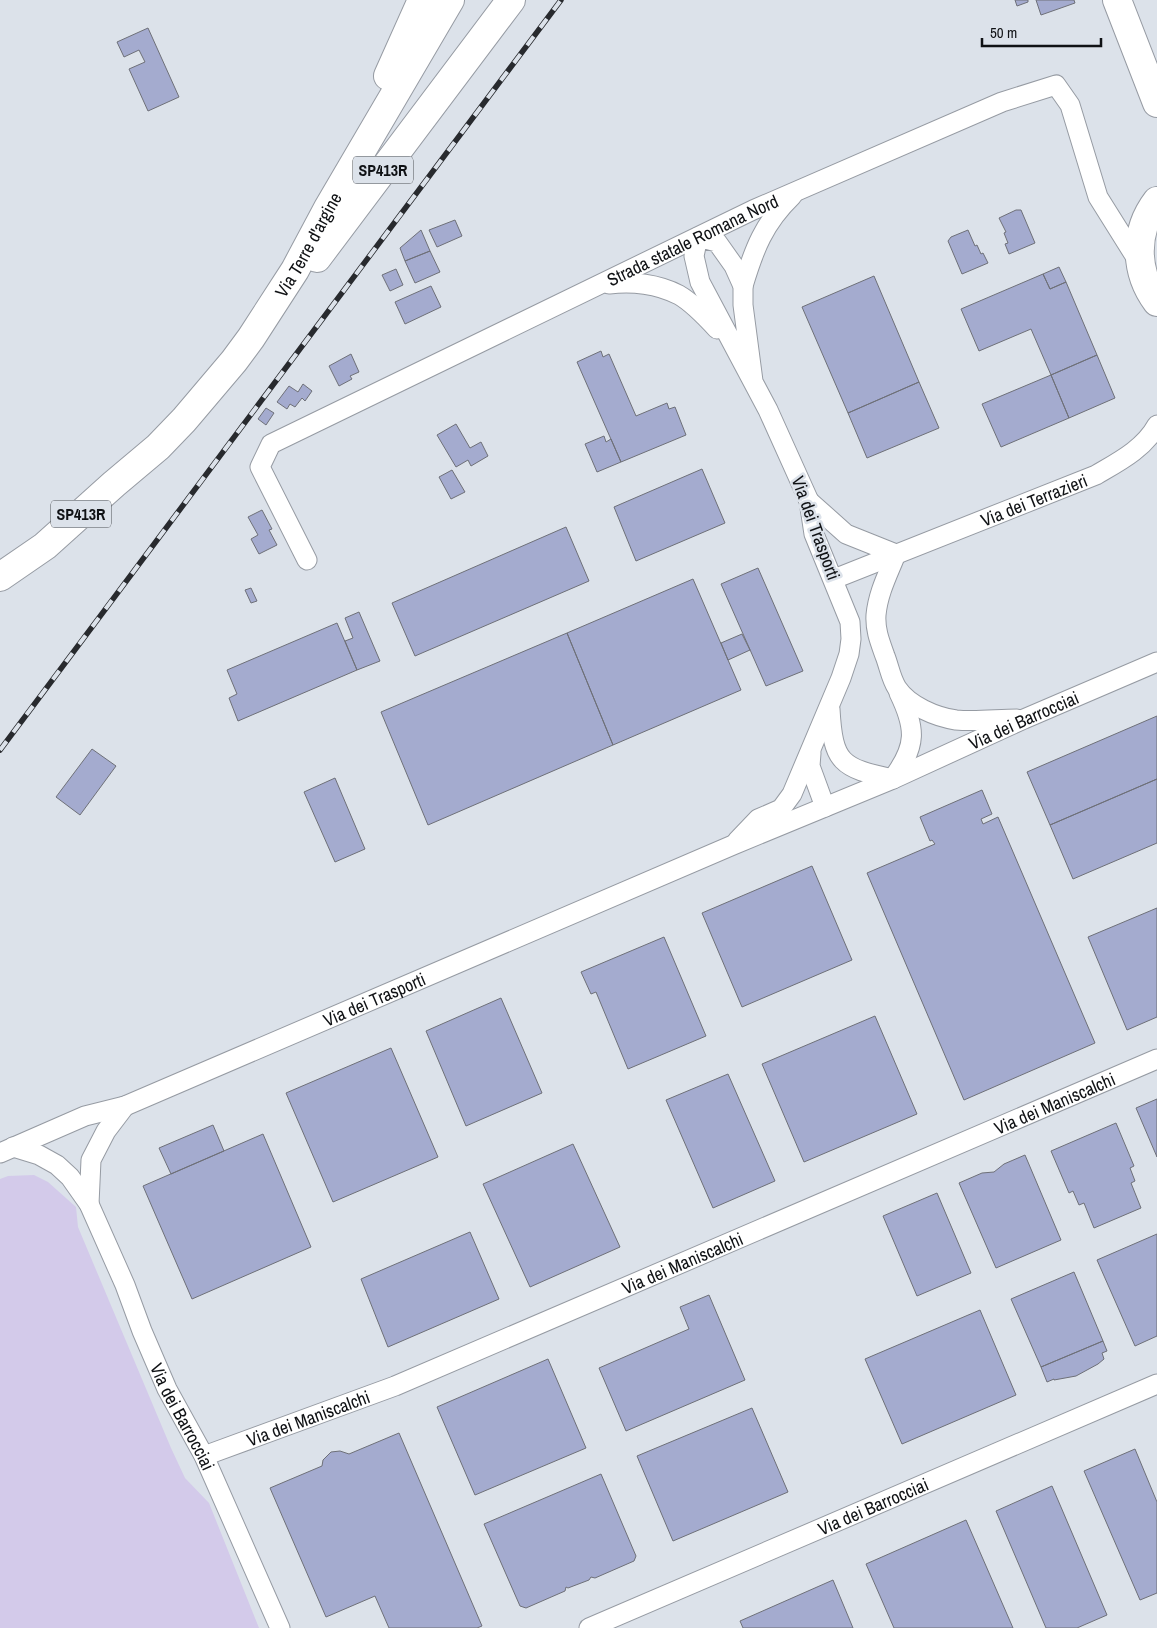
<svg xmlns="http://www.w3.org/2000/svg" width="1157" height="1628" font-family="'Archivo Narrow',sans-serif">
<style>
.green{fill:#d3caea}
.building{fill:#a4abcf;stroke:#6e7078}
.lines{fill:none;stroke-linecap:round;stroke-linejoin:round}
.street-casing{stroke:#969ba3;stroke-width:21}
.primary-casing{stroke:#969ba3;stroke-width:30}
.street{stroke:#fff;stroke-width:19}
.primary{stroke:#fff;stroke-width:28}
.rail-casing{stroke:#282a2e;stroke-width:5.5}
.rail{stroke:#dce2ea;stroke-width:4;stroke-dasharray:11;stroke-linecap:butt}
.labels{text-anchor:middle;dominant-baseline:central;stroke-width:5;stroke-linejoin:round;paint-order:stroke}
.shield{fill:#dce2ea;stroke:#4d5055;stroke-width:1}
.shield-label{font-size:16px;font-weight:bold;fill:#101215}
.street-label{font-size:18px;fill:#101215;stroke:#dce2ea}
</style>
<rect width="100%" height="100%" fill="#dce2ea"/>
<!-- green -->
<path class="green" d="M 34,1175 L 48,1182 L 76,1207 L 78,1227 L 171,1448 L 185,1478 L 209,1503 L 259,1628 L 0,1628 L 0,1179 L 8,1176 Z"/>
<!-- building -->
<path class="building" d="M 1015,0 L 1028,0 L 1028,2 L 1017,6 Z
M 1036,0 L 1074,0 L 1075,3 L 1041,15 Z
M 148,28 L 179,97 L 148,111 L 129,69 L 145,62 L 139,50 L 124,57 L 117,42 Z
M 1016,210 L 1021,210 L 1035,243 L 1009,254 L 1005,244 L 1008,243 L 1004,233 L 1006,232 L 999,218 Z
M 455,220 L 462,236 L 437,247 L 429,230 Z
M 421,230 L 430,251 L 405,261 L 400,248 Z
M 968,230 L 975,246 L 977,245 L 981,254 L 983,253 L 988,263 L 962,274 L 948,241 L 951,237 Z
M 430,251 L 440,272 L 415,283 L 405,261 Z
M 1059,267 L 1066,282 L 1050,289 L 1043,274 Z
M 396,269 L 403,285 L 390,291 L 382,275 Z
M 1043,274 L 1050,289 L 1066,282 L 1097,355 L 1051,375 L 1031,329 L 979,351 L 961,309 Z
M 874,276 L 919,382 L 848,413 L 802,307 Z
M 431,286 L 441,307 L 405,324 L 395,302 Z
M 601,351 L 603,357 L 609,354 L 636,416 L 667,403 L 669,409 L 675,407 L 686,435 L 621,462 L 577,362 Z
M 351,354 L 359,372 L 350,376 L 352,379 L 339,386 L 329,366 Z
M 1097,355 L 1115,398 L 1069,418 L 1051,375 Z
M 1051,375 L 1069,418 L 1001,447 L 982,404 Z
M 919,382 L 939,428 L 867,458 L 848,413 Z
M 303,384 L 312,391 L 305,401 L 302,398 L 295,407 L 290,404 L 287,409 L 277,402 L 289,386 L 298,392 Z
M 266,408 L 274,413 L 266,425 L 258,419 Z
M 456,424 L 470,448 L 481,442 L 488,456 L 471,466 L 468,460 L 456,467 L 437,435 Z
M 604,436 L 606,442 L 611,439 L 621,462 L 597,472 L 585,444 Z
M 702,469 L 725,523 L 636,561 L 614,507 Z
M 452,470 L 465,492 L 451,499 L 439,477 Z
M 262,510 L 272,529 L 269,530 L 277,545 L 259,554 L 251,539 L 258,535 L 248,517 Z
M 566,527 L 589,581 L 415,656 L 392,603 Z
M 758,568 L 803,671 L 766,686 L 721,584 Z
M 693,579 L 741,690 L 613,745 L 567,633 Z
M 251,588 L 257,601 L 251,603 L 245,590 Z
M 359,612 L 380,661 L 357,670 L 345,641 L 353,638 L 345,618 Z
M 337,623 L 357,670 L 238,721 L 229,698 L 237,694 L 227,670 Z
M 567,633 L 613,745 L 428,825 L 381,712 Z
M 742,634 L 750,650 L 728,660 L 721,643 Z
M 1157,716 L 1157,779 L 1050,825 L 1027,772 Z
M 92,749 L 116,766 L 80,815 L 56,797 Z
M 335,778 L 365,849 L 335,862 L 304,792 Z
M 1157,779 L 1157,843 L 1073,879 L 1050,825 Z
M 982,790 L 992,814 L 981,819 L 983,824 L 998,817 L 1095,1043 L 964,1100 L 867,873 L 935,844 L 932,840 L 930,841 L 920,817 Z
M 812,866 L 852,960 L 742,1007 L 702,913 Z
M 1157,908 L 1157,1017 L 1127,1030 L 1088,937 Z
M 664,937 L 706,1036 L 628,1069 L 596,992 L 591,994 L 581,972 Z
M 501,998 L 542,1093 L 466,1126 L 426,1031 Z
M 875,1016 L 917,1114 L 804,1162 L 762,1064 Z
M 391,1048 L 438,1157 L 333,1202 L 286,1093 Z
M 728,1074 L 775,1181 L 713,1208 L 666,1100 Z
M 1157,1099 L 1157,1157 L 1136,1108 Z
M 1116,1123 L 1134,1166 L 1130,1168 L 1135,1181 L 1131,1183 L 1141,1208 L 1094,1228 L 1084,1203 L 1079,1205 L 1073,1191 L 1069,1193 L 1051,1151 Z
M 213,1125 L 224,1151 L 171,1174 L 159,1148 Z
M 263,1134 L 311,1247 L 192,1299 L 143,1186 Z
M 573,1144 L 620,1247 L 530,1287 L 483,1184 Z
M 1025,1155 L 1061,1240 L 996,1268 L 959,1183 L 982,1173 L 994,1172 L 1004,1164 Z
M 937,1193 L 971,1273 L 917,1296 L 883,1216 Z
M 470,1232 L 499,1299 L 388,1347 L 361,1279 Z
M 1157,1234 L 1157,1336 L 1135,1346 L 1097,1260 Z
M 1074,1272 L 1103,1341 L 1041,1367 L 1011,1299 Z
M 709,1295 L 745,1380 L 626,1431 L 599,1368 L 689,1329 L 680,1307 Z
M 980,1310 L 1016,1395 L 902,1444 L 865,1359 Z
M 1103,1341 L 1107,1351 L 1102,1353 L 1104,1359 L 1098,1364 L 1076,1376 L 1054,1380 L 1054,1379 L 1047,1382 L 1041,1367 Z
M 548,1359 L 586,1448 L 475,1495 L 437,1407 Z
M 752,1408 L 788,1492 L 673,1541 L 637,1456 Z
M 399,1433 L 482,1626 L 477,1628 L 389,1628 L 375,1596 L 326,1617 L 270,1488 L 322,1466 L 323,1460 L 331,1452 L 340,1451 L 349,1454 Z
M 1135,1449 L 1157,1502 L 1157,1593 L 1140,1600 L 1084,1471 Z
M 601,1474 L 636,1556 L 634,1561 L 595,1578 L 591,1577 L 589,1580 L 568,1588 L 566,1587 L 565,1591 L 526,1608 L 520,1606 L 484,1524 Z
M 1052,1486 L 1107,1615 L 1077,1628 L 1046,1628 L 996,1511 Z
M 966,1520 L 1013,1628 L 894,1628 L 866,1564 Z
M 833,1580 L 853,1628 L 743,1628 L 740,1621 Z"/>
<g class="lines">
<!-- street casing -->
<g class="street-casing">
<g id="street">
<path d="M 609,284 C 632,281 658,284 679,295 C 693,303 706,317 717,329"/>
<path d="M 743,286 C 754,249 764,223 792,196"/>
<path d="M 809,501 L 846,534 L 896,554"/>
<path d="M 896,554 C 888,574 878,593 876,615 C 875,630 880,642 885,656 C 889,666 891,679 897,688 C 909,706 936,717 956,720 C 976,722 998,719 1017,719"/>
<path id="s1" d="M 307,560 L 260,467 L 271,444 L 753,210 L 1002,102 L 1056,85 L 1070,105 L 1098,197 L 1140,264"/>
<path id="s2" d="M 834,579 L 1096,475 C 1118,462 1144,449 1157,425"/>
<path d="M 830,709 C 833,763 841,768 893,779"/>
<path d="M 811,753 L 810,766 L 825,807"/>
<path d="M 893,778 C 917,746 916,728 899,693"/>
<path d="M 737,841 L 758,819 L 781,809 L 792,794 L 841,678 L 849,654 L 851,639 L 850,622 L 814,534 L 809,501 L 768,410 L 700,282 L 694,256 L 698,237 L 717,242 L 734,266 L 743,286 L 743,305 L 753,381"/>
<path id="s3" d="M 13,1147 L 39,1155 L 57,1165 L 70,1177 L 89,1204 L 125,1285 L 142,1331 L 167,1389 L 204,1456 L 280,1628"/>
<path id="s4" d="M 0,1153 L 85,1116 L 125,1106 L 733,845 L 893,779 L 1024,719 L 1157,662"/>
<path d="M 89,1204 L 91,1160 L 106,1131 L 125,1106"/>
<path id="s5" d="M 204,1456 L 395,1386 L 1157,1059"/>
<path id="s6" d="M 589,1628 L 1157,1384"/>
</g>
</g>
<!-- primary casing -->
<g class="primary-casing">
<g id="primary">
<path d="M 1117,0 L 1157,103"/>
<path d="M 388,76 L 422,0"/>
<path d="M 1157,201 C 1134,231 1134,271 1157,302"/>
<path d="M 317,258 L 511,0"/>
<path id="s7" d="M 0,577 L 45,546 L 114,484 L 158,447 L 184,420 L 234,361 L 251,338 L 295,270 L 328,208 L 450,0"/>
</g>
</g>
<!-- street -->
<use href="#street" class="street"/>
<!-- primary -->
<use href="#primary" class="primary"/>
<!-- rail casing -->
<g class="rail-casing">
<path id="rail" d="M 0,750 L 561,0"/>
</g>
<!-- rail -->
<use href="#rail" class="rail"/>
</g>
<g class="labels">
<!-- shield labels -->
<g class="shield">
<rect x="353" y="156.5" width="60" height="27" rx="4"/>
<rect x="51" y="500.5" width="60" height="27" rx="4"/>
</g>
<g class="shield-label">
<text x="383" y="170">SP413R</text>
<text x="81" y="514">SP413R</text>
</g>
<!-- street labels -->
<g class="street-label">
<text stroke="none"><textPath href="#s1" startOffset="598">Strada statale Romana Nord</textPath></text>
<text stroke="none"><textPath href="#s7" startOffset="458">Via Terre d'argine</textPath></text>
<text stroke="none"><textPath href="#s2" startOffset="215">Via dei Terrazieri</textPath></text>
<text transform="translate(816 528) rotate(70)">Via dei Trasporti</text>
<text stroke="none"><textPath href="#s4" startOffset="1112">Via dei Barrocciai</textPath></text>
<text stroke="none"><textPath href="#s4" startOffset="405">Via dei Trasporti</textPath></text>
<text stroke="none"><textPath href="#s5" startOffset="921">Via dei Maniscalchi</textPath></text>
<text stroke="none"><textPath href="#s5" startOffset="516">Via dei Maniscalchi</textPath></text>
<text stroke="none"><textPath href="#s3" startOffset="331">Via dei Barrocciai</textPath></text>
<text stroke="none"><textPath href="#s5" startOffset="111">Via dei Maniscalchi</textPath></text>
<text stroke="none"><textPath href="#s6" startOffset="309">Via dei Barrocciai</textPath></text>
</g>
</g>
<!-- scale -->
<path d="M982 38v8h119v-8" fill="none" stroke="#101215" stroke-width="2.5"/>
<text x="990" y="38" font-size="15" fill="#101215" stroke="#dce2ea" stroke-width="4" paint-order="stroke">50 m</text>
</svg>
